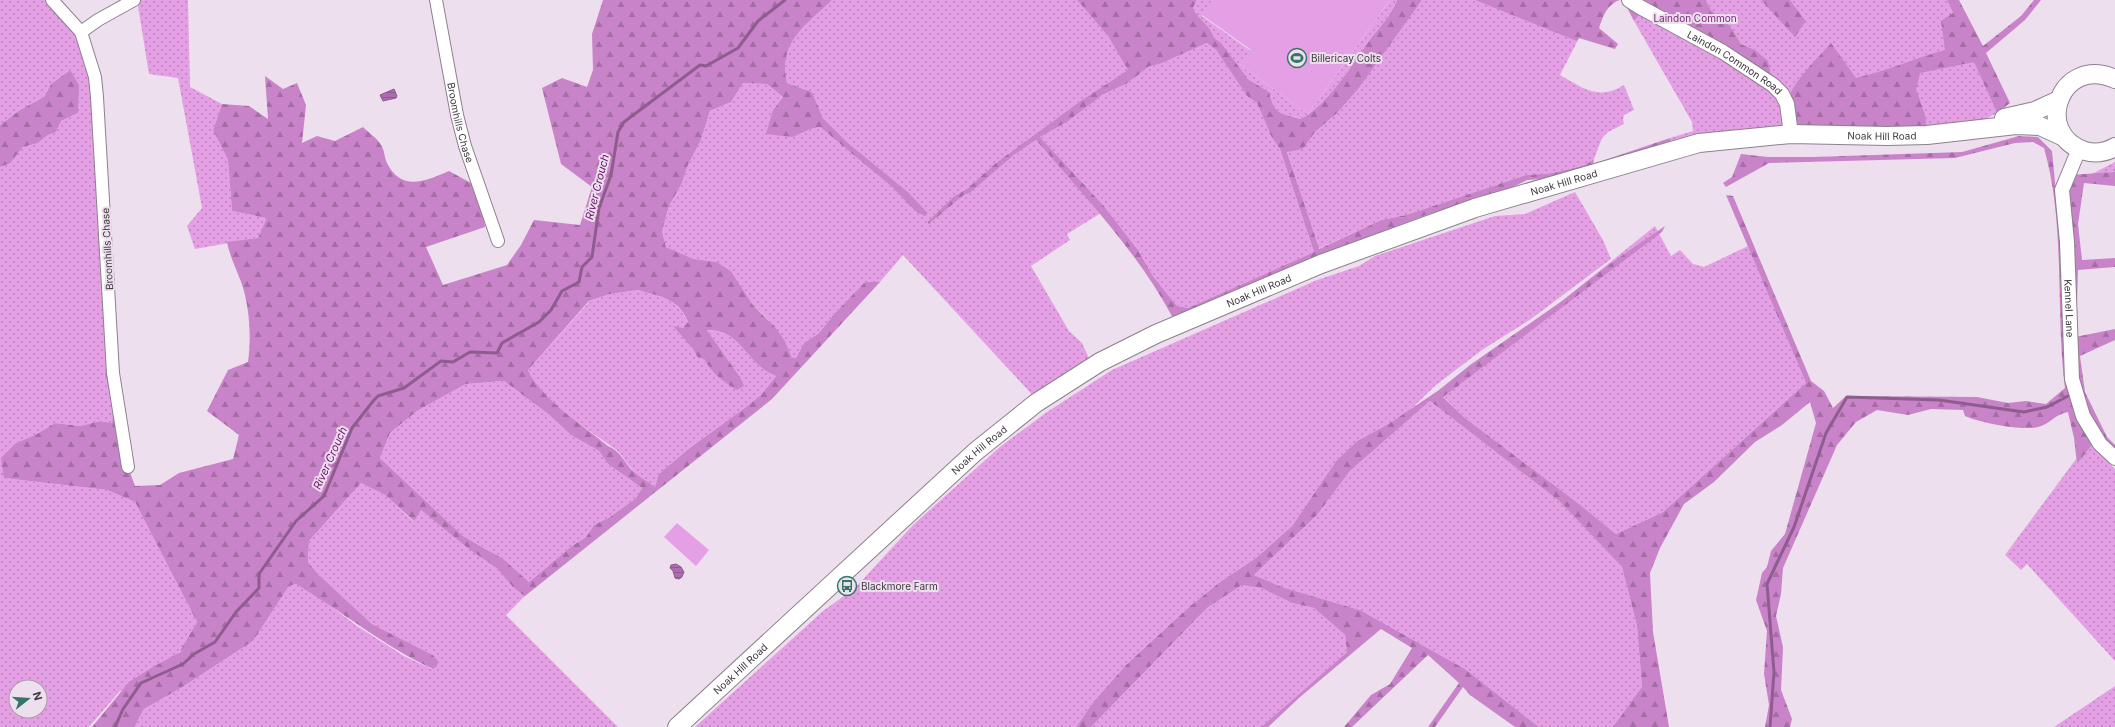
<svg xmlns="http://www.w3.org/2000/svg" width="2115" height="727" font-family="Inter,sans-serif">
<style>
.green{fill:url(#green-dots);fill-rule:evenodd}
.forest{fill:url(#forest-firs);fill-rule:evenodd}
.pitch{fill:#e5a0e5}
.water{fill:url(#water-rules);stroke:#8e5c8e}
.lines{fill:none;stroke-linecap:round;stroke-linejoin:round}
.stream{stroke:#8e5c8e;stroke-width:3}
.minor-casing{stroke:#8d808d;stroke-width:14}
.tertiary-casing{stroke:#8d808d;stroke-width:16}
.primary-casing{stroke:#8d808d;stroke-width:20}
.minor{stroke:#fff;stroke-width:12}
.tertiary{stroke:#fff;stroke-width:14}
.primary{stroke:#fff;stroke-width:18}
.labels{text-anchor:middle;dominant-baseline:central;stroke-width:4;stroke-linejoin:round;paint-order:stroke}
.park-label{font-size:10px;fill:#78267b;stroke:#eedfee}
.poi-label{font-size:10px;fill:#403a40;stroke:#eedfee;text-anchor:start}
.street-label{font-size:10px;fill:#403a40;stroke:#eedfee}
.water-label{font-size:11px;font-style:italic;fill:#67126b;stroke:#eedfee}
</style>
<defs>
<pattern id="green-dots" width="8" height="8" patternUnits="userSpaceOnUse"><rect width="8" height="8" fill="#e5a0e5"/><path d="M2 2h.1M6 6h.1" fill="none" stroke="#bb83bb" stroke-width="1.8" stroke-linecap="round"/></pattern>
<pattern id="forest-firs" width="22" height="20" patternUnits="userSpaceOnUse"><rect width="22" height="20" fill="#c983c9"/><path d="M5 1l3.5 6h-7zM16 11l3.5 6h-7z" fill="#a56ca5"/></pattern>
<pattern id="water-rules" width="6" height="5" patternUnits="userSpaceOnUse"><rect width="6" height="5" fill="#af6bb0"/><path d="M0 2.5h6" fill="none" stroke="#905991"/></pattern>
</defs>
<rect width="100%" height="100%" fill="#eedfee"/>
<!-- green -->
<path class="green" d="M 0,0 L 52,0 L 74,26 L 90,73 L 113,364 L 105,373 L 113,411 L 112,423 L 100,421 L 80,426 L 55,423 L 35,435 L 16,443 L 4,478 L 107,490 L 135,502 L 197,622 L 177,655 L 119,692 L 89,727 L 0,727 L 0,167 L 10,162 L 23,147 L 38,143 L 48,135 L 56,132 L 61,121 L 78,113 L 78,101 L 70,70 L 51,84 L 44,97 L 20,110 L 0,125 ZM 16,687 L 40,687 L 40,711 L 16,711 Z
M 137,0 L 188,0 L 190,87 L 222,104 L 213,130 L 228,160 L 232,211 L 268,218 L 258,238 L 195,249 L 187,226 L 202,208 L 178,78 L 149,74 Z
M 832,0 L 1077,0 L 1108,36 L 1129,70 L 1079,102 L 997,162 L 968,188 L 953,197 L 927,222 L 929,224 L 964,195 L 970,193 L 1014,155 L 1036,140 L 1101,213 L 1067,234 L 1070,240 L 1031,266 L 1069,331 L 1082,343 L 1093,367 L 1038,401 L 903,255 L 880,282 L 865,282 L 835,313 L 819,333 L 804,343 L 796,358 L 792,358 L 785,341 L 765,316 L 753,305 L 731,271 L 717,262 L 694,259 L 666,247 L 662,231 L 669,206 L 682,183 L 688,165 L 701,140 L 710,111 L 731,102 L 743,83 L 767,84 L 783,97 L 773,110 L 793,137 L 811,129 L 820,127 L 893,188 L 915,211 L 928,213 L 908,192 L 847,142 L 823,118 L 812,92 L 787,83 C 778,41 806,26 832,0 Z
M 1197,0 L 1213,0 L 1202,16 L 1251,51 L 1240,65 L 1308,114 L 1390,0 L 1397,0 C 1392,14 1380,27 1371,38 C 1353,63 1328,105 1301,119 C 1280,113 1275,115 1269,92 L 1248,79 L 1221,44 L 1214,38 C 1211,25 1198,20 1193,8 Z
M 1422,0 L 1475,0 L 1579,38 L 1560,75 C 1583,88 1598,101 1624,85 L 1634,110 L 1624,115 L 1623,119 L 1624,124 L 1608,132 L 1602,138 L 1594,159 L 1585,165 L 1553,173 L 1526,175 L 1406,215 L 1381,220 L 1318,249 L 1287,151 L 1303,149 L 1315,132 L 1336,114 Z
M 1706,0 L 1761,0 L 1795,36 L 1806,21 L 1790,0 L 1947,0 L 1997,113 L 1967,129 L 1887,136 L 1674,150 L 1670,138 L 1693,131 L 1692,122 L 1634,21 L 1642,11 L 1755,50 L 1741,44 L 1731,27 L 1711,10 Z
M 1207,43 L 1216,50 L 1247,96 L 1257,103 L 1272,138 L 1280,149 L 1314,252 L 1188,308 L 1177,306 L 1153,276 L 1138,250 L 1104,206 L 1040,137 L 1102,95 L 1126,84 L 1150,66 L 1160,64 Z
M 2115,162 L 2115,172 L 2090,175 Z
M 1575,192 L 1603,240 L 1611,259 L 1531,319 L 1482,350 L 1436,385 L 1410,410 L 1390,423 L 1357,441 L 1336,461 L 1292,526 L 1256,558 L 1220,582 L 1189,607 L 1127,664 L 1094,701 L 1076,727 L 695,727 L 823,611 L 855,588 L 913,525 L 1001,446 L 1047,412 L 1112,370 L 1317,280 L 1359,266 L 1375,256 L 1495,216 L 1525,214 Z
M 1655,226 L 1671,256 L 1680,250 L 1693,264 L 1704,267 L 1748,246 L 1806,383 L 1663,512 L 1616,534 L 1578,503 L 1465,418 L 1440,393 L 1562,301 Z
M 638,290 C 661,297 678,298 688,323 L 683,328 L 674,327 L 693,349 L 698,358 L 704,359 L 709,367 L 740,377 L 707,330 C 739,330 751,362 776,376 L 761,395 L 742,410 L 691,447 L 660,474 L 655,487 C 647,481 637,476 631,468 C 625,462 623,455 615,449 C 589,430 541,400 528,370 L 590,301 L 610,294 Z
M 504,381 L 547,413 L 571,435 L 599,451 L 608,464 L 642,488 L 636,498 L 610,517 L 594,525 L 586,537 L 572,546 L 529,582 L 486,549 L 463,536 L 380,458 L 390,433 L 417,411 L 466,384 Z
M 1430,401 L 1559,501 L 1622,567 L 1637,626 L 1642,687 L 1627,727 L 1539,727 L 1465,669 L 1360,610 L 1282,587 L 1254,575 L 1317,515 L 1350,471 Z
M 2092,445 L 2115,469 L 2115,661 L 2027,564 L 2021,570 L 2005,555 L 2076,459 L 2077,464 Z
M 361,483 L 385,495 L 413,521 L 421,510 C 446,530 472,549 497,568 C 507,576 514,588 525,596 L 506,615 L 618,727 L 134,727 L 144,709 L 181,688 L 253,641 L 289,586 L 296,584 L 316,595 L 357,626 L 404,656 L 432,669 L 433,655 L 372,624 L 318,574 L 308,562 L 309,541 Z
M 1242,585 L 1261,588 L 1292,603 L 1314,608 L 1345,635 L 1347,652 L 1261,727 L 1091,727 L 1207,608 Z
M 2115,686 L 2115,727 L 2054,727 Z"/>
<!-- forest -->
<path class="forest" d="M 603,0 L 832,0 C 806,26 778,41 787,83 L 812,92 L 823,118 L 847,142 L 908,192 L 928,213 L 925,216 L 915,211 L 893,188 L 820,127 L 811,129 L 793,137 L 766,134 L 773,110 L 783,97 L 767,84 L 743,83 L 731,102 L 710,111 L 701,140 L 688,165 L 682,183 L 669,206 L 662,231 L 666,247 L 694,259 L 717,262 L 731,271 L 753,305 L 775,327 L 785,341 L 792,358 L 796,358 L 804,343 L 819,333 L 835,313 L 865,282 L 880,282 L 772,399 L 525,596 L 513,587 L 498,569 L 469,549 L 421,510 L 414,521 L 385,495 L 361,483 L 309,541 L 308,562 L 318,574 L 372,624 L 433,655 L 438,661 L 437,666 L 433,669 C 383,646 342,611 296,584 L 289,586 L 253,641 L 181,688 L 144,709 L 134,727 L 92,727 L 129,682 L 153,667 L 184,650 L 179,652 L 197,622 L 135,502 L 107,490 L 4,478 L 1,458 L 16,443 L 35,435 L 55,423 L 80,426 L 100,421 L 112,423 L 113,411 L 105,373 L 113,364 L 128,467 L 135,486 L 160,485 L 179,473 L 233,459 L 239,435 L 207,411 L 228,370 L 248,362 C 251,340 250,317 245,295 C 241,277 231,262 227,242 L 258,238 L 267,218 L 232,211 L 228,160 L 213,130 L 222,104 L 249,106 L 268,119 L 265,76 L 283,89 L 297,83 L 306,105 L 302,143 L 317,136 L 335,141 L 363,127 C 369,133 377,138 381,145 C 385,151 384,157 387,163 C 401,192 426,181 449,171 L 480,188 L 485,227 L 426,247 L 443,285 L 507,265 L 521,245 L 534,220 L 580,225 L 592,187 L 561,164 L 542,88 L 562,78 L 587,87 L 593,70 L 592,34 ZM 638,290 C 661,297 678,298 688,322 L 683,328 L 673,326 L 693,349 L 698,358 L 704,359 C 712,374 723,381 737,390 L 744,386 L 740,377 L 707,330 C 738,330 744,355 765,370 C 769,373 773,374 776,376 L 761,395 L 742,410 L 691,447 L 659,474 L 655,487 C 647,481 638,476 631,469 C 623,460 620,451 608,446 C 584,426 541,399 528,370 L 589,301 L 610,294 ZM 504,381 L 547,413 L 571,435 L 599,451 L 608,464 L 642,488 L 636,498 L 610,517 L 594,525 L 586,537 L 572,546 L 529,582 L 503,559 L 463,536 L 380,458 L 390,433 L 417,411 L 466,384 Z
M 1077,0 L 1197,0 L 1193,8 C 1198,20 1211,25 1214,38 L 1221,43 L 1248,79 L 1269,92 C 1275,115 1280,113 1301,119 C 1328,105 1353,63 1371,38 C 1380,27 1392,14 1397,0 L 1422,0 L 1358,89 L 1336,114 L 1315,132 L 1303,149 L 1287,152 L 1319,249 L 1381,220 L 1406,215 L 1526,175 L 1553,173 L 1585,165 L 1594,159 L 1593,164 L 1670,138 L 1672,145 L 1557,178 L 1527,180 L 1511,188 L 1426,215 L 1338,248 L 1173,318 C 1137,251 1085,197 1036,140 L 1014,155 L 970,193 L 964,195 L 929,224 L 927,222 L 953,197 L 968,188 L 997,162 L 1079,102 L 1128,70 L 1108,36 ZM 1207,43 L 1216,50 L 1247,96 L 1257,103 L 1272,138 L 1280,149 L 1314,252 L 1188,308 L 1177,306 L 1153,276 L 1138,250 L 1104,206 L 1040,137 L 1068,121 L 1102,95 L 1126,84 L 1150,66 L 1160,64 Z
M 1475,0 L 1620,0 C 1607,4 1603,16 1599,28 L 1618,44 L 1615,49 L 1579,38 L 1577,41 Z
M 1623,0 L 1706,0 L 1711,10 L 1731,27 L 1741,44 L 1755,50 L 1768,61 L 1773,85 L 1642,11 L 1634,21 Z
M 1761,0 L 1790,0 L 1806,21 L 1795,37 Z
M 1947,0 L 1959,0 L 1983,46 L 2021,16 L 2034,0 L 2041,0 L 2025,20 L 1986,53 L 2010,103 L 1997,113 L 1974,62 L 1920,73 L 1916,89 L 1925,115 L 1927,135 L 1791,134 C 1790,125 1786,112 1787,103 C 1791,83 1818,58 1831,43 L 1856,78 C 1887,71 1915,58 1945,50 L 1941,21 L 1953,13 Z
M 70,70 L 79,85 L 78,113 L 61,121 L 56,132 L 48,135 L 38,143 L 23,147 L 10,163 L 0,167 L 0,125 L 20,110 L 44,97 L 51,84 Z
M 2019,136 L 2038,137 L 2052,151 L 2077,409 L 2092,445 L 2077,464 L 2074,438 L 2068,412 C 2055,414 2049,425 2038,427 C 2023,431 1980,423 1965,416 L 1963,410 L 1931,409 L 1908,415 L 1877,410 L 1856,422 L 1837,445 L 1783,568 L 1781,594 L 1776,616 L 1783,647 L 1781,690 L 1792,719 L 1790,727 L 1765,727 L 1769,705 L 1764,674 L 1767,631 L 1756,600 L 1762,573 L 1767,567 L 1771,551 L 1785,534 L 1816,423 L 1810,402 L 1782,425 L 1755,442 L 1714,482 L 1684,504 L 1660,548 L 1650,573 L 1653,632 L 1669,727 L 1613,727 L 1642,687 L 1637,626 L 1622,567 L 1559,501 L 1430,401 L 1350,471 L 1317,515 L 1254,575 L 1282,587 L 1360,610 L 1465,669 L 1539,727 L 1515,727 L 1470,695 L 1463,687 L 1435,727 L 1428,727 L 1459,683 L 1428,655 L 1352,727 L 1344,727 L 1371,695 L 1390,684 L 1412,648 L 1381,629 L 1300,697 L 1268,727 L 1261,727 L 1347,652 L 1345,635 L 1314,608 L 1292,603 L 1261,588 L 1242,585 L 1207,608 L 1091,727 L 1076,727 L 1094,701 L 1127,664 L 1189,607 L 1220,582 L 1256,558 L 1292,526 L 1336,461 L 1357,441 L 1390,423 L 1439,390 L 1470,365 L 1562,301 L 1607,266 L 1665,226 L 1662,232 L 1443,397 L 1465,418 L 1578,503 L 1616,534 L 1663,512 L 1806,383 L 1726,195 L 1733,196 L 1811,381 L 1824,391 L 1833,408 L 1846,396 L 1977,397 L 2008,403 L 2026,401 L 2046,404 L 2065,388 C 2055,310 2066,225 2044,148 L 2033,142 L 2015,143 L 1955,158 L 1769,163 L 1726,187 L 1723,183 L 1732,177 L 1741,154 L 1768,157 L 1814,157 L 1962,152 Z
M 2115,172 L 2115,186 L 2084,183 L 2078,224 L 2082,260 L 2115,258 L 2115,267 L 2078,270 L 2077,302 L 2069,303 L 2069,175 Z
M 2115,329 L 2115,340 L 2080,356 L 2085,392 L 2107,437 L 2115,445 L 2115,458 L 2083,416 L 2070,338 Z"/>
<!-- pitch -->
<path class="pitch" d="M 1213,0 L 1390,0 L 1308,114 L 1240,65 L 1251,50 L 1202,15 Z
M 677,523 L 709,550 L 696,566 L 664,537 Z"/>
<!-- water -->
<path class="water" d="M 394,89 L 397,96 L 396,98 L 383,101 L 380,95 Z
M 676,564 L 681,567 L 684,572 L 682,577 L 679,579 L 675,578 L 673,571 L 670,568 L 671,565 Z"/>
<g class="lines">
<!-- stream -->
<path class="stream" d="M 115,727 L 123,709 L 141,683 L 183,664 L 194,654 L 215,642 L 236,612 L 259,588 L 259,574 L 296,521 L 324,496 L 352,428 L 374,400 L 378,396 L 404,388 L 441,361 L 453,362 L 470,352 L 497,353 L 502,343 L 539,322 L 551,310 L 562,291 L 579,282 L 582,267 L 592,257 L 599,208 L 611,175 L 618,132 L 624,122 L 700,65 L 706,66 L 738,48 L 758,21 L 785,0
M 1770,727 L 1774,672 L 1767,584 L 1794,527 L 1826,433 L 1847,397 L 1939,400 L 2024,412 L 2047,407 L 2070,395"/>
<!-- minor casing -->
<g class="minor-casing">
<g id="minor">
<path d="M 52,0 L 81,32"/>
<path id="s1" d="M 436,0 L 457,115 L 465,146 L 498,241"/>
<path d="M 128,467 L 113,373 L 97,97 L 95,77 L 81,32 L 98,20 L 134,0"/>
</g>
</g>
<!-- tertiary casing -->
<g class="tertiary-casing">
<g id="tertiary">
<path id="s2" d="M 1629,0 L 1640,7 L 1723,52 L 1773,85 L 1782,94 L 1787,104 L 1791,134"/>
<path id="s3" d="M 2079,149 L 2062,190 L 2067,242 L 2072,379 L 2083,416 L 2100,444 L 2115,458"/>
</g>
</g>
<!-- primary casing -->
<g class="primary-casing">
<g id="primary">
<path d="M 2115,79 C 2060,54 2032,134 2085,151 C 2095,154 2106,152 2115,147"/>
<path d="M 2004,118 L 2035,111 L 2059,100"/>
<path id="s4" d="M 677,727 L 975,452 L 1036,403 L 1100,362 L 1156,334 L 1321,264 L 1475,208 L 1699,143 L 1791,134 L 1887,136 L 1927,135 L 2016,125 L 2040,126 L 2064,137"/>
</g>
</g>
<!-- minor -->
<use href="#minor" class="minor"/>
<!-- tertiary -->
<use href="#tertiary" class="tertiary"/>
<!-- primary -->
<use href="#primary" class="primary"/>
</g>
<!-- icons -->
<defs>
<g id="stadium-ring" transform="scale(1)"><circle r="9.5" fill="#eedfee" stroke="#347667" stroke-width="1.5"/><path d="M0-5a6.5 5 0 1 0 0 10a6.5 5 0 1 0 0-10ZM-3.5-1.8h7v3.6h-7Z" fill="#347667"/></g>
<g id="bus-ring" transform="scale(1)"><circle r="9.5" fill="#eedfee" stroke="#347667" stroke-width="1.5"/><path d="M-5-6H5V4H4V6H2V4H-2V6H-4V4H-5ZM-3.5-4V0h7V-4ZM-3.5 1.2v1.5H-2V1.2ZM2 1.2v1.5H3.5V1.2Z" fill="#347667"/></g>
</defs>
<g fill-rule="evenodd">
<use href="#stadium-ring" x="1297" y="58"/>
<use href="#bus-ring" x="847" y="586"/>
</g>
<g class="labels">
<!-- park labels -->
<g class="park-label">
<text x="1695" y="18">Laindon Common</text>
</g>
<!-- poi labels -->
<g class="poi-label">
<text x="1311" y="58">Billericay Colts</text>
<text x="861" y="586">Blackmore Farm</text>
</g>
<!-- street labels -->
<g class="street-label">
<text stroke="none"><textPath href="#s2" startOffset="123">Laindon Common Road</textPath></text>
<text stroke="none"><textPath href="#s1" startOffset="125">Broomhills Chase</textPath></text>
<text stroke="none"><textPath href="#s4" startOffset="1382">Noak Hill Road</textPath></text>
<text stroke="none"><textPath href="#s4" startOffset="1058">Noak Hill Road</textPath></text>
<text transform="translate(107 249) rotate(-93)">Broomhills Chase</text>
<text stroke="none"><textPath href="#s4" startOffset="734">Noak Hill Road</textPath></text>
<text stroke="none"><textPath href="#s3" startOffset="163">Kennel Lane</textPath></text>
<text stroke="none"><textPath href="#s4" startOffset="410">Noak Hill Road</textPath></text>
<text stroke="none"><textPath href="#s4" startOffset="86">Noak Hill Road</textPath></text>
</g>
<!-- water labels -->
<g class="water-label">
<text transform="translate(597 187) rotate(-76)">River Crouch</text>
<text transform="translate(330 458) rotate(-66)">River Crouch</text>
</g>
</g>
<!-- north arrow -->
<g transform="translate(28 699) rotate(73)"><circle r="19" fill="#eedfee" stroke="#a89da8"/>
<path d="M0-3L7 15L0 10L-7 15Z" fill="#347667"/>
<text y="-6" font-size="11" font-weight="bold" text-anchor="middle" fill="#403a40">N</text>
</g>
</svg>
